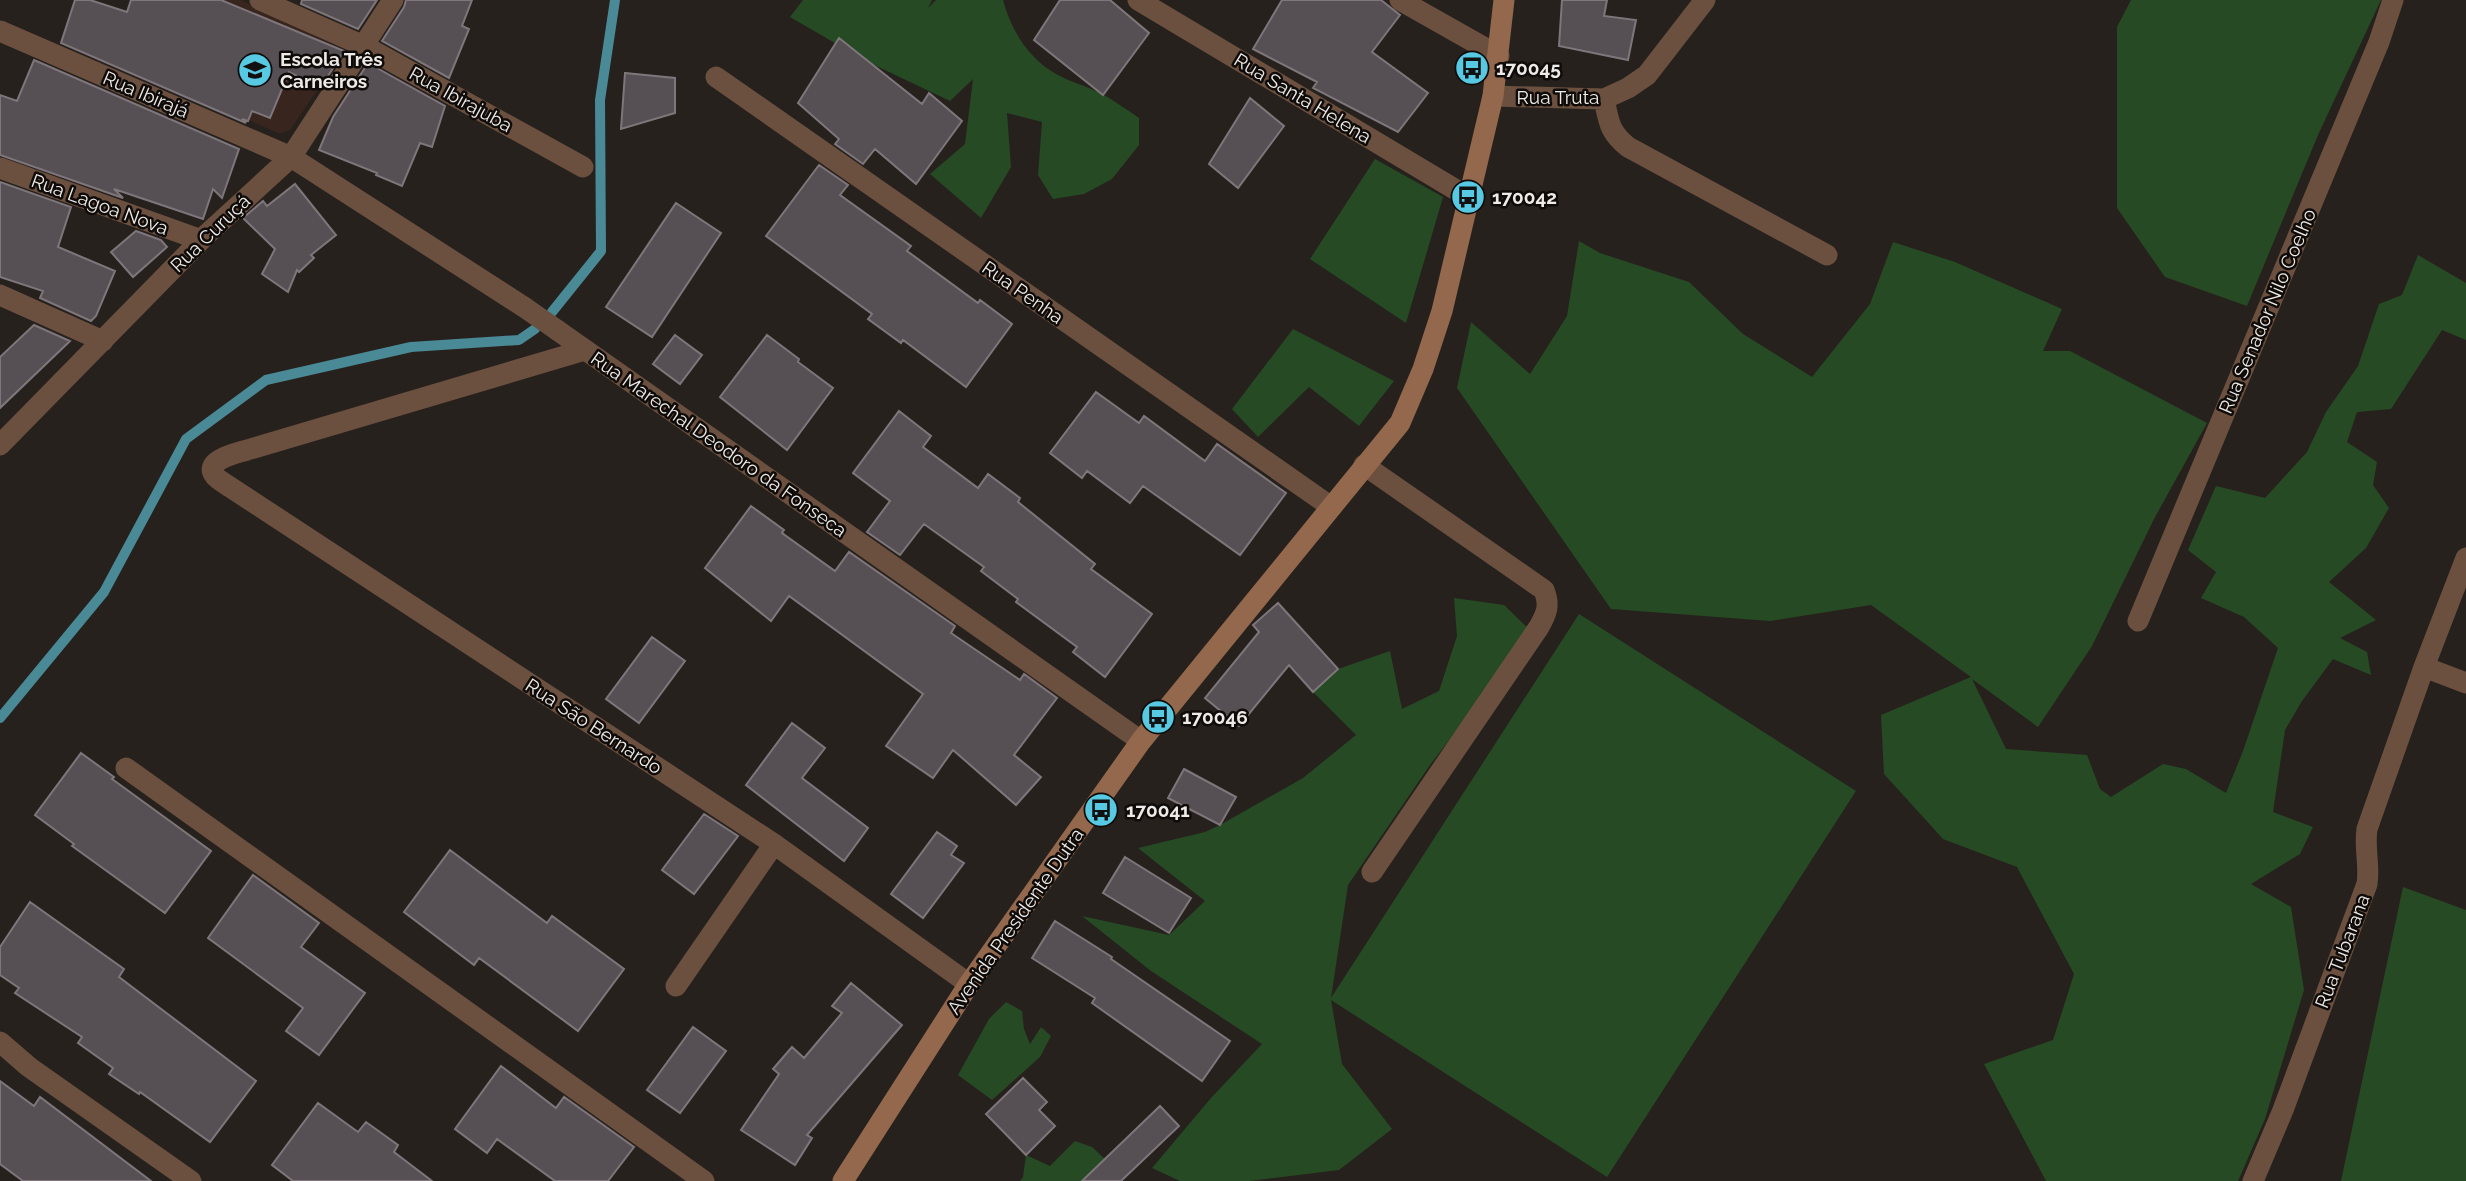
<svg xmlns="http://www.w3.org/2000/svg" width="2466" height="1181" font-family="Raleway,sans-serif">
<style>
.education{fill:#37251e}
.green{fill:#264a24}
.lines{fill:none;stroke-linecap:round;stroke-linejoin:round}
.stream{stroke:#4a8996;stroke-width:10}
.building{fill:#564f54;stroke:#7e767b;stroke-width:2}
.minor{stroke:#6b503f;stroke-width:21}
.tertiary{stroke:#6b503f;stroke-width:21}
.secondary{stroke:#93684d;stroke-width:21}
.labels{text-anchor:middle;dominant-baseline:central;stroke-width:5;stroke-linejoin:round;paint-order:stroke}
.poi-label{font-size:19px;font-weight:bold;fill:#eeeae7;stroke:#0e0b09;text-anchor:start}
.street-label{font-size:19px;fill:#eeeae7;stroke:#0e0b09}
</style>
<rect width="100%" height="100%" fill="#27211d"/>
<!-- education -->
<path class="education" d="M 215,0 L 241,0 L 340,48 L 342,54 L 290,130 L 280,134 L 170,85 Z"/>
<!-- green -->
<path class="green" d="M 803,0 L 932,0 L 928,8 L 936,0 L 1003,0 C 1011,30 1028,58 1056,74 C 1070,82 1087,86 1102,94 C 1115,101 1127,110 1139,118 L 1139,145 L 1112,179 L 1084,194 L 1053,199 L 1038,175 L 1042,122 L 1007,113 L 1011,167 L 981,218 L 930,174 L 965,144 L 973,79 L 950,101 L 866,61 L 790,17 Z
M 2131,0 L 2381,0 L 2318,135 L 2247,306 L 2165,277 L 2117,208 L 2117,27 Z
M 1375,159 L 1443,197 L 1406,323 L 1310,259 Z
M 1579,241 L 1600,253 L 1689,282 L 1743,334 L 1812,377 L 1870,304 L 1893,242 L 1955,262 L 2062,309 L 2043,351 L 2070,351 L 2207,423 L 2154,519 L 2092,646 L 2038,727 L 1972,679 L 2006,749 L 2087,755 L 2100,789 L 2111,797 L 2163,764 L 2186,769 L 2226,793 L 2243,751 L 2278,648 L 2244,617 L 2201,598 L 2216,572 L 2188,550 L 2216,486 L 2265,498 L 2307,452 L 2326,412 L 2358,366 L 2379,304 L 2402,295 L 2418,255 L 2466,283 L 2466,340 L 2442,330 L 2391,409 L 2357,412 L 2347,442 L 2377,462 L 2373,485 L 2389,508 L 2366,548 L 2329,582 L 2376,620 L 2340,638 L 2367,652 L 2371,675 L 2333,659 L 2302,701 L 2285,730 L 2273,812 L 2313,827 L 2300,854 L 2251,884 L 2291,907 L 2304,990 L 2265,1119 L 2238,1181 L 2046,1181 L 1984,1064 L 2053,1040 L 2074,974 L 2017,867 L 1943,839 L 1884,774 L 1881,715 L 1971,677 L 1871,605 L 1770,621 L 1611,609 L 1457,388 L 1471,322 L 1530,374 L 1567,316 Z
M 1293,329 L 1394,381 L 1359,426 L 1309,387 L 1258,437 L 1232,409 Z
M 1454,598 L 1504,605 L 1532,632 L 1430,765 L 1348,885 L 1331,998 L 1579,614 L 1856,791 L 1607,1177 L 1331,1000 L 1342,1064 L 1392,1129 L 1339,1170 L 1249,1181 L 1180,1181 L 1152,1168 L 1211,1098 L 1262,1044 L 1151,971 L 1082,916 L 1169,935 L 1205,901 L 1138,848 L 1205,832 L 1220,825 L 1303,778 L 1356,735 L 1313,692 L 1338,669 L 1390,651 L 1402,709 L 1439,691 L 1457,636 Z
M 2403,887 L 2466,910 L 2466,1181 L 2341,1181 Z
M 1006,1002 L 1022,1011 L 1024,1029 L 1030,1044 L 1041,1027 L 1051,1036 L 1040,1057 L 992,1100 L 958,1075 L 989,1019 Z
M 1075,1141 L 1092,1147 L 1105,1159 L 1082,1181 L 1020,1181 L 1023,1177 L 1026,1155 L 1050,1166 Z"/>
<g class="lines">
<!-- stream -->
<path class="stream" d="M 552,312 L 601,251 L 600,100 L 615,0
M 0,718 L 104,592 L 186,439 L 266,380 L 411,347 L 519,340 L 535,329"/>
</g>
<!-- building -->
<path class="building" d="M 75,0 L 90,0 L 127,12 L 131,0 L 221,0 L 344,51 L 321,87 L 289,72 L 270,118 L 252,111 L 248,121 L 242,119 L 246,123 L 61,43 Z
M 302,0 L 377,0 L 358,29 L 301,4 Z
M 406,0 L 472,0 L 462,26 L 469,29 L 449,78 L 382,41 L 404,7 Z
M 1060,0 L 1110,0 L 1149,33 L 1103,95 L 1034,40 Z
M 1282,0 L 1381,0 L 1400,15 L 1372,52 L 1428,93 L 1398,132 L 1313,88 L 1317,82 L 1253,49 Z
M 1562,0 L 1607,0 L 1604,16 L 1636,20 L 1628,60 L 1559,46 Z
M 839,38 L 922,104 L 929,93 L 962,121 L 916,184 L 875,149 L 863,164 L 835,144 L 839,139 L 798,103 Z
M 34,60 L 239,149 L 222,198 L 213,189 L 203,219 L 114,189 L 123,198 L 0,155 L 0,95 L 17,101 Z
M 368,63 L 445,106 L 432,147 L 420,143 L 402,186 L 376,175 L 377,173 L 319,150 L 333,117 Z
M 625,73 L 675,78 L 675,113 L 621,129 Z
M 1250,98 L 1284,126 L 1238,188 L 1209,164 Z
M 819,165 L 848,185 L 840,195 L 911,246 L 907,251 L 978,303 L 980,300 L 1012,324 L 966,387 L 903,340 L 901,343 L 868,319 L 872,314 L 766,236 Z
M 0,182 L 71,207 L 58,247 L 115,271 L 96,316 L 91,321 L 40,298 L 43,291 L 0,277 Z
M 295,184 L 336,235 L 311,255 L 314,258 L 299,272 L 297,270 L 288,292 L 262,274 L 275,249 L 243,218 L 263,201 L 267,206 Z
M 676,203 L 721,233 L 652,337 L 606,307 Z
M 136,231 L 161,240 L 167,247 L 133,277 L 111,252 Z
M 34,325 L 70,341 L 0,408 L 0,357 Z
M 675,335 L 702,355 L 680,384 L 653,364 Z
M 767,335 L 799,359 L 798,362 L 833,388 L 787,450 L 720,397 Z
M 1096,392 L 1139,423 L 1144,416 L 1205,461 L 1217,444 L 1286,493 L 1240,555 L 1143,486 L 1130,503 L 1087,471 L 1082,478 L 1050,453 Z
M 899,411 L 931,436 L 923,447 L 978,488 L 988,474 L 1020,498 L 1018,502 L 1095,564 L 1091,569 L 1152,614 L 1105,677 L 1073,652 L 1077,647 L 1016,602 L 1018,599 L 981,571 L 984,567 L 924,524 L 900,555 L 867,532 L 890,501 L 853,473 Z
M 751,506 L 784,530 L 782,533 L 835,571 L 849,552 L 955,626 L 951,633 L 1020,680 L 1024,674 L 1057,698 L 1014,755 L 1041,777 L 1016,805 L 953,750 L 933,778 L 886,746 L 923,694 L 789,596 L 771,621 L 705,568 Z
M 1278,603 L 1338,669 L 1313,692 L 1289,665 L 1239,726 L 1205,698 L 1259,632 L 1253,625 Z
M 652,637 L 685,661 L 639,723 L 606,699 Z
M 792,723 L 825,748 L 802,778 L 868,828 L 844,861 L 746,785 Z
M 81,753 L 114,777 L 112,779 L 211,851 L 165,913 L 72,846 L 74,844 L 35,815 Z
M 1184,769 L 1236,797 L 1220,825 L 1168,798 Z
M 704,814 L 738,836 L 694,894 L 662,870 Z
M 937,832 L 957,846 L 951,855 L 964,863 L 923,918 L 891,894 Z
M 450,850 L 547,923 L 552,916 L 624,969 L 578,1031 L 479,958 L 474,965 L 404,912 Z
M 1125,857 L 1191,898 L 1169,933 L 1103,893 Z
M 253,875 L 319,923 L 301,947 L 365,993 L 319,1055 L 286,1031 L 303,1008 L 208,938 Z
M 30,902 L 124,969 L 119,977 L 256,1081 L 210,1142 L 140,1092 L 139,1094 L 109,1074 L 113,1068 L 78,1043 L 82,1037 L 15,993 L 19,988 L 0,975 L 0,947 Z
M 1055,921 L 1112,957 L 1111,959 L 1230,1041 L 1202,1081 L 1092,1003 L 1095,998 L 1032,958 Z
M 851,983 L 902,1025 L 807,1135 L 812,1138 L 795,1165 L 741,1130 L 779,1074 L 773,1069 L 792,1047 L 804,1058 L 842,1013 L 832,1006 Z
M 693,1027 L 726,1051 L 680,1113 L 647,1090 Z
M 501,1066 L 556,1108 L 564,1097 L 634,1147 L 608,1181 L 555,1181 L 497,1139 L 487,1153 L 455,1129 Z
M 1023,1078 L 1047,1102 L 1039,1110 L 1055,1126 L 1026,1155 L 986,1114 Z
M 0,1081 L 34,1106 L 40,1097 L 151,1181 L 23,1181 L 0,1164 Z
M 318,1103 L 358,1132 L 366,1122 L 398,1145 L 394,1152 L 432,1181 L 293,1181 L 272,1165 Z
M 1160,1106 L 1179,1126 L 1121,1181 L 1082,1181 Z"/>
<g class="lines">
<!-- minor -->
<path class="minor" d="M 260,0 L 364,46 L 583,167
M 1138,0 L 1468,197
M 1400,0 L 1499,56
M 716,77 L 1330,506
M 1493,96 L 1604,99 L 1628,88 L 1647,75 L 1705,0
M 1604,99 C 1609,122 1609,132 1628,147 L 1827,255
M 0,168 L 201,240
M 0,295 L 103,341
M 524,307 L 557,330
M 585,350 L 247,450 C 238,453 202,460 215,476 C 218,480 226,484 230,487 L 774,844 L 969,984
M 0,445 L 205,236 L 291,157 L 393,0
M 1364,465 L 1544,590 C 1550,605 1547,613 1539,627 L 1372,872
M 2138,621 L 2379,42 L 2393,0
M 2424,667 L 2466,683
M 126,768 L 704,1181
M 676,986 L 774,844
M 0,1042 L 29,1067 L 191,1181
M 2253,1181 L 2283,1110 L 2367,884 C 2370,865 2364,848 2367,829 L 2424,667 L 2466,558"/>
<!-- tertiary -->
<path class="tertiary" d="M 0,31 L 291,157 L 524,307
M 557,330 L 1141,741"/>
<!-- secondary -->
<path class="secondary" d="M 843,1181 L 969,984 L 1141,741 L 1400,423 L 1423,369 L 1442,311 L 1493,96 L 1504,0"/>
</g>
<!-- icons -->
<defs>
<g id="bus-disc" transform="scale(1.75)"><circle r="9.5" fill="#57c9e2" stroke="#0e0b09"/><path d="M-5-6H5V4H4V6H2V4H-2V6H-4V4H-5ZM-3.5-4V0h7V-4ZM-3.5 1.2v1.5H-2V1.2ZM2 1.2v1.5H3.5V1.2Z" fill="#111"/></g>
<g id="school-disc" transform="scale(1.75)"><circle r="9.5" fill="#57c9e2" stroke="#0e0b09"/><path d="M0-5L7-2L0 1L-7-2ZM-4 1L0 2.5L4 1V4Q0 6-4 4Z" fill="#111"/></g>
</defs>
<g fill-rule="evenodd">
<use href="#bus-disc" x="1472" y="68"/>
<use href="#school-disc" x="255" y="70"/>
<use href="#bus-disc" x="1468" y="197"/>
<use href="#bus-disc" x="1158" y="717"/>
<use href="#bus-disc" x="1101" y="810"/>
</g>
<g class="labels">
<!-- poi labels -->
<g class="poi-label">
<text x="280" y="59">Escola Três<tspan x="280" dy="22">Carneiros</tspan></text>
<text x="1496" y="68">170045</text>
<text x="1492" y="197">170042</text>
<text x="1182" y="717">170046</text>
<text x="1126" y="810">170041</text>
</g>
<!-- street labels -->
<g class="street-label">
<text transform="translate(146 94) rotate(23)">Rua Ibirajá</text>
<text x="1558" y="97">Rua Truta</text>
<text transform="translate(1303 98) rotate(31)">Rua Santa Helena</text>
<text transform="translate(461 99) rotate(29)">Rua Ibirajuba</text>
<text transform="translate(100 204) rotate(20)">Rua Lagoa Nova</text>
<text transform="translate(210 233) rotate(-44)">Rua Curuçá</text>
<text transform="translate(1023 292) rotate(35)">Rua Penha</text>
<text transform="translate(2267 311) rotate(-67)">Rua Senador Nilo Coelho</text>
<text transform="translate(719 444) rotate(35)">Rua Marechal Deodoro da Fonseca</text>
<text transform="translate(594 726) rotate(33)">Rua São Bernardo</text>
<text transform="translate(1015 921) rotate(-55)">Avenida Presidente Dutra</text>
<text transform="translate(2342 951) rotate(-69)">Rua Tubarana</text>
</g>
</g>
</svg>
